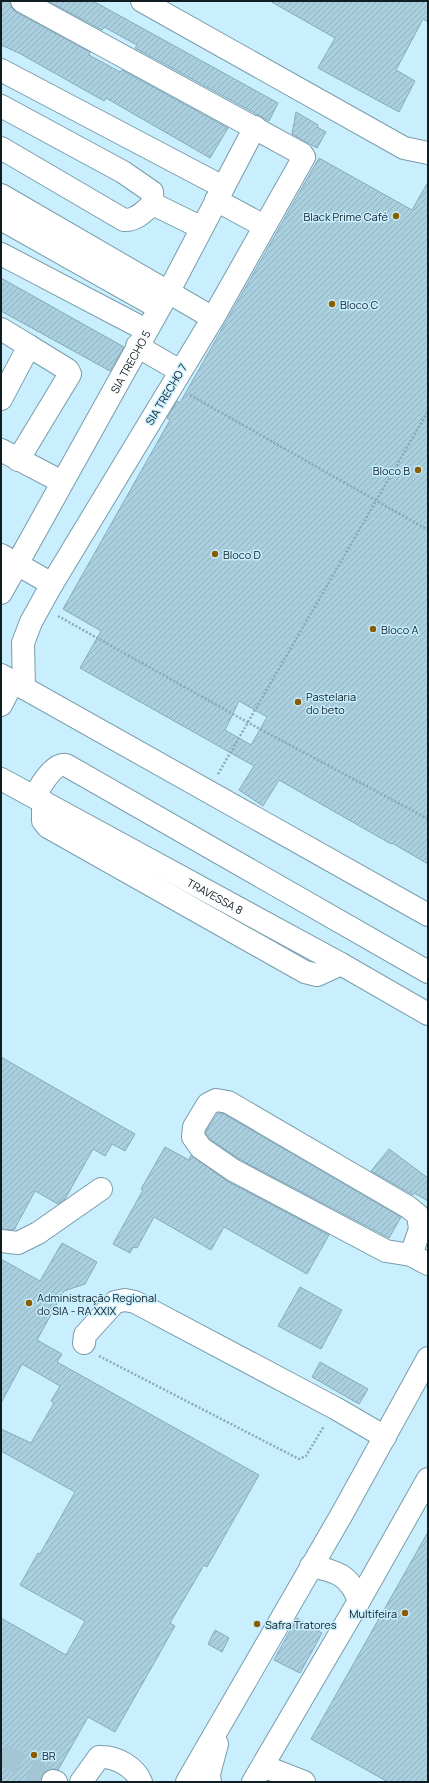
<svg xmlns="http://www.w3.org/2000/svg" width="429" height="1783" font-family="Manrope,sans-serif">
<style>
.building{fill:url(#building-hatch);stroke:#87abbb;fill-rule:evenodd}
.lines{fill:none;stroke-linecap:round;stroke-linejoin:round}
.minor-tunnel{stroke:#a4c5d3;stroke-width:22;stroke-dasharray:22 11;stroke-linecap:butt}
.minor-casing{stroke:#789caa;stroke-width:24}
.major-casing{stroke:#789caa;stroke-width:24}
.path{stroke:#8ba8b5;stroke-width:2.5;stroke-dasharray:2 2;stroke-linecap:butt}
.minor{stroke:#fff;stroke-width:22}
.major{stroke:#fff;stroke-width:22}
.poi-dot{fill:#8a5c00;stroke:#c9efff;stroke-width:1.5}
.labels{text-anchor:middle;dominant-baseline:central;stroke-width:3;stroke-linejoin:round;paint-order:stroke}
.poi-label{font-size:11px;fill:#101e24;stroke:#c9efff;text-anchor:start}
.street-label{font-size:11px;fill:#101e24;stroke:#c9efff}
</style>
<defs>
<pattern id="building-hatch" width="6" height="6" patternUnits="userSpaceOnUse"><rect width="6" height="6" fill="#aacfdf"/><path d="M-1 1l2-2M0 6l6-6M5 7l2-2" fill="none" stroke="#91b1bf"/></pattern>
</defs>
<rect width="100%" height="100%" fill="#c9efff"/>
<!-- building -->
<path class="building" d="M 1,1 L 10,1 L 11,7 L 16,12 L 90,52 L 89,55 L 120,72 L 122,70 L 228,128 L 210,158 L 106,98 L 104,101 L 19,53 L 1,45 Z
M 48,1 L 93,1 L 278,103 L 269,121 L 135,48 L 137,45 L 104,27 L 102,30 Z
M 270,1 L 428,1 L 428,22 L 423,19 L 396,70 L 415,81 L 399,112 L 318,68 L 335,38 Z
M 296,112 L 318,125 L 317,127 L 326,132 L 317,148 L 292,134 Z
M 319,158 L 412,210 L 428,182 L 428,864 L 392,843 L 391,844 L 279,780 L 263,806 L 239,790 L 254,766 L 80,668 L 101,631 L 63,609 L 170,420 L 167,418 L 177,401 L 180,403 L 181,401 ZM 239,701 L 267,717 L 251,745 L 225,730 Z
M 1,278 L 124,347 L 110,371 L 1,311 Z
M 1,1057 L 135,1134 L 125,1151 L 112,1144 L 105,1156 L 93,1149 L 65,1199 L 58,1204 L 35,1191 L 14,1230 L 1,1229 Z
M 218,1113 L 224,1114 L 401,1217 L 389,1238 L 239,1159 L 210,1139 L 206,1134 L 206,1131 Z
M 165,1147 L 189,1160 L 191,1155 L 227,1181 L 329,1235 L 307,1274 L 224,1227 L 211,1250 L 154,1217 L 137,1248 L 133,1247 L 130,1253 L 113,1244 L 143,1190 L 141,1189 Z
M 389,1149 L 428,1178 L 428,1201 L 414,1193 L 413,1195 L 371,1171 Z
M 62,1243 L 97,1262 L 85,1284 L 64,1291 L 37,1340 L 62,1354 L 57,1362 L 259,1475 L 207,1567 L 204,1565 L 170,1623 L 175,1626 L 115,1732 L 88,1717 L 58,1770 L 51,1769 L 45,1771 L 41,1777 L 41,1782 L 1,1782 L 1,1618 L 66,1655 L 85,1621 L 20,1585 L 38,1553 L 40,1554 L 75,1492 L 1,1451 L 1,1429 L 31,1443 L 54,1403 L 51,1401 L 60,1386 L 22,1364 L 1,1403 L 1,1259 L 40,1281 Z
M 300,1287 L 342,1310 L 321,1349 L 278,1326 Z
M 320,1362 L 368,1389 L 359,1404 L 312,1377 Z
M 428,1532 L 428,1782 L 388,1782 L 311,1739 Z
M 297,1618 L 322,1633 L 300,1673 L 274,1660 Z
M 215,1630 L 229,1638 L 222,1652 L 208,1644 Z"/>
<g class="lines">
<!-- minor-tunnel -->
<path class="minor-tunnel" d="M 1,1754 L 53,1781"/>
<!-- minor casing -->
<g class="minor-casing">
<g id="minor">
<path d="M 22,1 L 302,154 L 304,157 L 213,318 L 52,584 L 31,622 L 23,643 L 24,688"/>
<path d="M 142,1 L 404,148 L 428,153"/>
<path d="M 1,70 L 223,187"/>
<path d="M 1,106 L 123,172 L 152,192 L 153,204"/>
<path d="M 1,148 L 124,220 C 136,221 144,211 153,204"/>
<path d="M 1,195 L 213,318"/>
<path d="M 216,200 L 264,226"/>
<path d="M 153,204 L 202,228"/>
<path d="M 1,219 L 159,308"/>
<path d="M 1,254 L 146,330"/>
<path d="M 1,329 L 29,346 L 1,399"/>
<path d="M 137,346 L 180,371"/>
<path d="M 1,450 L 62,482"/>
<path d="M 18,460 L 70,374 L 68,370 L 29,346"/>
<path d="M 1,555 L 52,584"/>
<path id="s1" d="M 1,593 L 169,291 L 255,127"/>
<path d="M 1,705 L 13,682"/>
<path d="M 34,796 C 41,786 53,763 66,765 L 428,972"/>
<path d="M 43,801 L 43,821 L 48,827 L 305,972 L 317,975 L 341,964"/>
<path d="M 1,1241 L 18,1243 L 38,1233 L 101,1189"/>
<path d="M 411,1255 L 420,1229 L 418,1215 L 408,1207 L 228,1102 L 216,1100 L 208,1104 L 194,1127 L 193,1137 L 201,1148 L 233,1170 L 386,1251 L 411,1255 L 428,1264"/>
<path d="M 84,1343 L 85,1335 L 115,1302 L 125,1300 L 135,1302 L 335,1408 L 385,1437"/>
<path d="M 263,1766 L 304,1782"/>
<path d="M 53,1781 L 56,1782"/>
<path d="M 81,1782 L 99,1757 C 116,1756 135,1767 141,1782"/>
</g>
</g>
<!-- major casing -->
<g class="major-casing">
<g id="major">
<path d="M 1,675 L 428,915"/>
<path id="s2" d="M 1,779 L 341,964 L 428,1014"/>
<path d="M 311,1566 C 336,1571 350,1575 359,1601"/>
<path d="M 187,1782 L 342,1514 L 428,1358"/>
<path d="M 210,1782 L 209,1774 L 217,1744"/>
<path d="M 253,1782 L 359,1601 L 428,1479"/>
</g>
</g>
<!-- path -->
<path class="path" d="M 190,395 L 428,530
M 58,616 L 247,722 L 428,819
M 218,774 L 428,411
M 99,1356 L 299,1459 L 306,1456 L 324,1426"/>
<!-- minor -->
<use href="#minor" class="minor"/>
<!-- major -->
<use href="#major" class="major"/>
</g>
<!-- markers -->
<g class="poi-dot">
<circle cx="396" cy="216" r="4"/>
<circle cx="332" cy="304" r="4"/>
<circle cx="418" cy="470" r="4"/>
<circle cx="215" cy="554" r="4"/>
<circle cx="373" cy="629" r="4"/>
<circle cx="298" cy="702" r="4"/>
<circle cx="29" cy="1303" r="4"/>
<circle cx="405" cy="1613" r="4"/>
<circle cx="257" cy="1624" r="4"/>
<circle cx="34" cy="1755" r="4"/>
</g>
<g class="labels">
<!-- poi labels -->
<g class="poi-label">
<text x="388" y="216" text-anchor="end">Black Prime Café</text>
<text x="340" y="304">Bloco C</text>
<text x="410" y="470" text-anchor="end">Bloco B</text>
<text x="223" y="554">Bloco D</text>
<text x="381" y="629">Bloco A</text>
<text x="306" y="696">Pastelaria<tspan x="306" dy="13">do beto</tspan></text>
<text x="37" y="1297">Administração Regional<tspan x="37" dy="13">do SIA - RA XXIX</tspan></text>
<text x="397" y="1613" text-anchor="end">Multifeira</text>
<text x="265" y="1624">Safra Tratores</text>
<text x="42" y="1755">BR</text>
</g>
<!-- street labels -->
<g class="street-label">
<text stroke="none"><textPath href="#s1" startOffset="265">SIA TRECHO 5</textPath></text>
<text transform="translate(166 394) rotate(-59)">SIA TRECHO 7</text>
<text stroke="none"><textPath href="#s2" startOffset="244">TRAVESSA 8</textPath></text>
</g>
</g>
<!-- border -->
<rect width="429" height="1783" fill="none" stroke="#101e24" stroke-width="4"/>
</svg>
